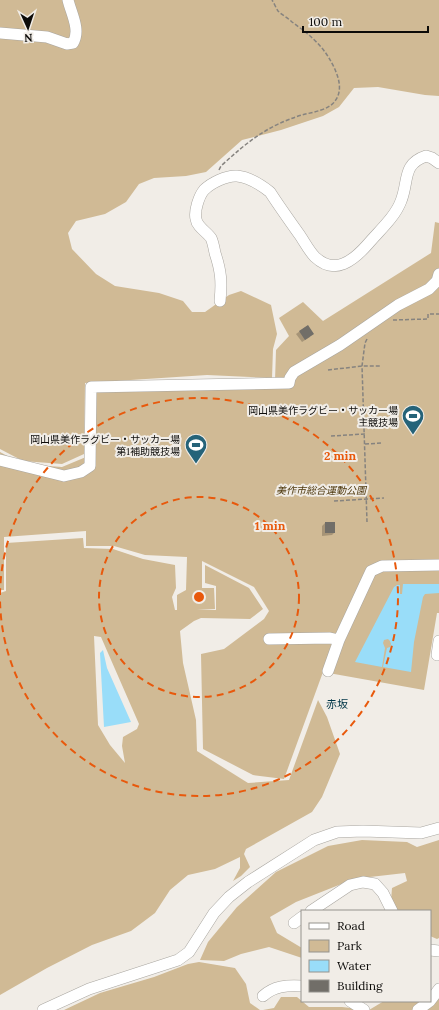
<svg xmlns="http://www.w3.org/2000/svg" width="439" height="1010" font-family="Lora,'Noto Sans JP',serif">
<style>
.green{fill:#d0ba95;fill-rule:evenodd}
.water{fill:#99ddf9}
.shadow{fill:#0003}
.building{fill:#716e68}
.lines{fill:none;stroke-linecap:round;stroke-linejoin:round}
.minor-casing{stroke:#a9a6a0;stroke-width:12}
.path{stroke:#86837f;stroke-width:1.5;stroke-dasharray:4 2;stroke-linecap:butt}
.minor{stroke:#fff;stroke-width:11}
.ring{fill:none;stroke:#e8590c;stroke-width:2;stroke-dasharray:7 5}
.labels{text-anchor:middle;dominant-baseline:central;stroke-width:4;stroke-linejoin:round;paint-order:stroke}
.poi-label{font-size:10px;fill:#0c0b09;stroke:#f1ede7;text-anchor:end}
.park-label{font-size:10px;font-style:italic;fill:#4e380d;stroke:#f1ede7}
.neighbourhood-label{font-size:11px;fill:#003647;stroke:#f1ede7}
.centre{fill:#e8590c;stroke:#f1ede7;stroke-width:2}
.ring-label{font-size:12px;text-anchor:middle;font-weight:bold;fill:#e8590c;stroke:#f1ede7;stroke-width:4;stroke-linejoin:round;paint-order:stroke}
</style>
<rect width="100%" height="100%" fill="#f1ede7"/>
<!-- green -->
<path class="green" d="M 0,0 L 439,0 L 439,96 L 425,95 L 378,87 L 354,88 L 339,107 L 323,116 L 281,130 L 242,140 L 206,172 L 186,176 L 154,178 L 139,184 L 126,202 L 105,214 L 76,221 L 68,233 L 72,249 L 96,274 L 115,286 L 159,293 L 183,301 L 192,312 L 205,312 L 229,295 L 241,291 L 271,305 L 277,334 L 273,349 L 272,378 L 207,375 L 85,383 L 84,454 L 62,464 L 23,461 L 0,449 Z
M 435,222 L 439,223 L 439,613 L 437,613 L 424,690 L 323,672 L 284,779 L 253,775 L 203,749 L 201,654 L 224,649 L 264,619 L 269,611 L 254,587 L 202,561 L 202,588 L 214,588 L 215,609 L 197,610 L 216,610 L 216,586 L 205,583 L 205,565 L 249,588 L 263,609 L 250,619 L 201,618 L 194,621 L 180,631 L 183,663 L 196,720 L 197,751 L 248,783 L 289,780 L 318,700 L 327,717 L 340,754 L 322,797 L 312,812 L 246,849 L 244,854 L 250,867 L 241,876 L 233,881 L 240,868 L 240,857 L 215,869 L 188,875 L 170,890 L 155,913 L 131,931 L 92,945 L 47,968 L 0,995 L 0,593 L 6,591 L 6,543 L 83,538 L 84,548 L 113,549 L 143,559 L 175,565 L 176,588 L 172,597 L 175,610 L 177,610 L 177,595 L 186,590 L 187,557 L 145,555 L 114,546 L 86,546 L 86,531 L 4,537 L 4,590 L 0,590 L 0,452 L 22,464 L 62,467 L 86,457 L 87,385 L 275,381 L 276,350 L 289,336 L 279,318 L 303,302 L 323,321 L 431,253 ZM 94,636 L 101,637 L 139,724 L 137,729 L 123,737 L 122,746 L 125,763 L 110,745 L 98,725 Z
M 362,840 L 407,842 L 417,847 L 439,840 L 439,938 L 437,939 L 430,936 L 430,911 L 398,911 L 391,901 L 392,888 L 407,881 L 405,873 L 361,878 L 344,883 L 296,902 L 270,917 L 277,933 L 302,948 L 302,958 L 269,947 L 241,954 L 224,961 L 200,960 L 208,942 L 237,907 L 276,872 L 328,846 Z
M 199,962 L 235,968 L 246,984 L 250,1003 L 260,1010 L 64,1010 L 100,993 L 154,977 L 188,964 Z
M 430,991 L 436,994 L 439,992 L 439,1010 L 263,1010 L 274,1008 L 281,997 L 297,997 L 309,1007 L 342,1007 L 369,1010 L 384,1001 L 430,1001 Z"/>
<!-- water -->
<path class="water" d="M 403,584 L 439,584 L 439,593 L 425,594 L 423,597 L 414,642 L 411,672 L 383,667 L 387,648 L 390,647 L 391,644 L 390,641 L 388,639 L 384,640 L 383,643 L 385,648 L 382,667 L 355,662 L 394,587 L 397,585 L 400,585 L 400,594 L 402,594 Z
M 103,650 L 107,668 L 131,722 L 104,727 L 100,653 Z"/>
<!-- shadow -->
<path class="shadow" d="M 307,326 L 310,337 L 302,342 L 296,334 Z
M 325,523 L 334,533 L 332,535 L 322,536 L 322,526 Z"/>
<!-- building -->
<path class="building" d="M 308,325 L 314,334 L 305,340 L 299,331 Z
M 325,522 L 335,522 L 335,533 L 325,533 Z"/>
<g class="lines">
<!-- minor casing -->
<g class="minor-casing">
<path id="minor" d="M 0,33 L 47,37 L 67,44 L 73,43 C 81,30 71,13 68,0
M 220,301 C 222,282 221,271 215,253 C 214,248 213,242 211,238 C 207,232 197,227 196,219 C 194,211 199,196 204,190 C 211,183 227,175 237,176 C 248,177 261,185 270,192 C 279,206 289,220 299,234 C 304,241 309,251 315,257 C 335,276 354,260 368,244 C 380,230 395,217 401,201 C 409,181 402,164 426,156 L 432,158 L 439,163
M 0,460 L 64,476 L 81,472 L 90,466 L 91,387 L 289,383 L 290,378 L 294,372 L 340,345 L 398,305 L 429,289 L 437,281 L 439,274
M 269,639 L 330,638 L 339,640
M 437,655 L 439,641
M 328,671 L 339,640 L 371,571 L 382,566 L 439,565
M 311,911 L 350,885 L 363,882 L 375,884 L 383,893 L 392,911
M 294,923 L 302,917
M 430,950 L 439,951
M 263,996 C 274,986 287,985 302,986
M 350,1001 L 364,1010
M 430,1001 L 439,989
M 43,1010 L 89,989 L 178,960 L 189,952 L 214,913 L 229,897 L 248,882 L 314,840 L 337,832 L 363,831 L 421,833 L 439,828
M 418,1010 L 430,1001"/>
</g>
<!-- path -->
<path class="path" d="M 219,170 L 221,166 C 247,142 268,125 302,115 C 313,112 329,110 335,101 C 345,88 336,70 329,58 C 320,43 306,32 292,22 C 288,18 282,15 278,11 C 276,8 274,3 272,0
M 393,320 L 428,319 L 428,314 L 439,314
M 367,339 L 365,343 L 362,366 L 367,522
M 328,370 L 362,366 L 380,366
M 365,424 L 382,423
M 331,436 L 365,434
M 365,444 L 383,443
M 334,501 L 384,498"/>
<!-- minor -->
<use href="#minor" class="minor"/>
</g>
<!-- distance rings -->
<g class="ring">
<circle cx="199" cy="597" r="100"/>
<path d="M0 595A199 199 0 1 1 0 599"/>
</g>
<!-- icons -->
<defs>
<g id="stadium-pin" transform="scale(1.15)"><path d="M0 17L-7.5 6A9.5 9.5 0 1 1 7.5 6Z" fill="#256379" stroke="#f1ede7"/><path d="M0-5a6.5 5 0 1 0 0 10a6.5 5 0 1 0 0-10ZM-3.5-1.8h7v3.6h-7Z" fill="#fff"/></g>
</defs>
<g fill-rule="evenodd">
<use href="#stadium-pin" x="413" y="416"/>
<use href="#stadium-pin" x="196" y="445"/>
</g>
<g class="labels">
<!-- poi labels -->
<g class="poi-label">
<text x="398" y="410">岡山県美作ラグビー・サッカー場<tspan x="398" dy="12">主競技場</tspan></text>
<text x="180" y="439">岡山県美作ラグビー・サッカー場<tspan x="180" dy="12">第1補助競技場</tspan></text>
</g>
<!-- park labels -->
<g class="park-label">
<text x="321" y="490">美作市総合運動公園</text>
</g>
<!-- neighbourhood labels -->
<g class="neighbourhood-label">
<text x="337" y="704">赤坂</text>
</g>
</g>
<circle cx="199" cy="597" r="6" class="centre"/>
<g class="ring-label">
<text x="340" y="460">2 min</text>
<text x="270" y="530">1 min</text>
</g>
<!-- legend -->
<rect x="301" y="910" width="130" height="92" fill="#f1ede7" stroke="#95938e"/>
<rect x="309" y="923" width="20" height="6" fill="#ffffff" stroke="#95938e"/>
<text x="337" y="930" font-size="12" fill="#0c0b09">Road</text>
<rect x="309" y="940" width="20" height="12" fill="#d0ba95" stroke="#95938e"/>
<text x="337" y="950" font-size="12" fill="#0c0b09">Park</text>
<rect x="309" y="960" width="20" height="12" fill="#99ddf9" stroke="#95938e"/>
<text x="337" y="970" font-size="12" fill="#0c0b09">Water</text>
<rect x="309" y="980" width="20" height="12" fill="#716e68" stroke="#95938e"/>
<text x="337" y="990" font-size="12" fill="#0c0b09">Building</text>
<!-- north arrow -->
<g transform="translate(28 28) rotate(177)" stroke="#f1ede7" stroke-width="3" paint-order="stroke">
<path d="M0-3L7 15L0 10L-7 15Z" fill="#0c0b09"/>
<text y="-6" font-size="11" font-weight="bold" text-anchor="middle" fill="#0c0b09">N</text>
</g>
<!-- scale -->
<path d="M303 26v6h125v-6" fill="none" stroke="#0c0b09" stroke-width="2"/>
<text x="309" y="26" font-size="12" fill="#0c0b09" stroke="#f1ede7" stroke-width="3" paint-order="stroke">100 m</text>
</svg>
